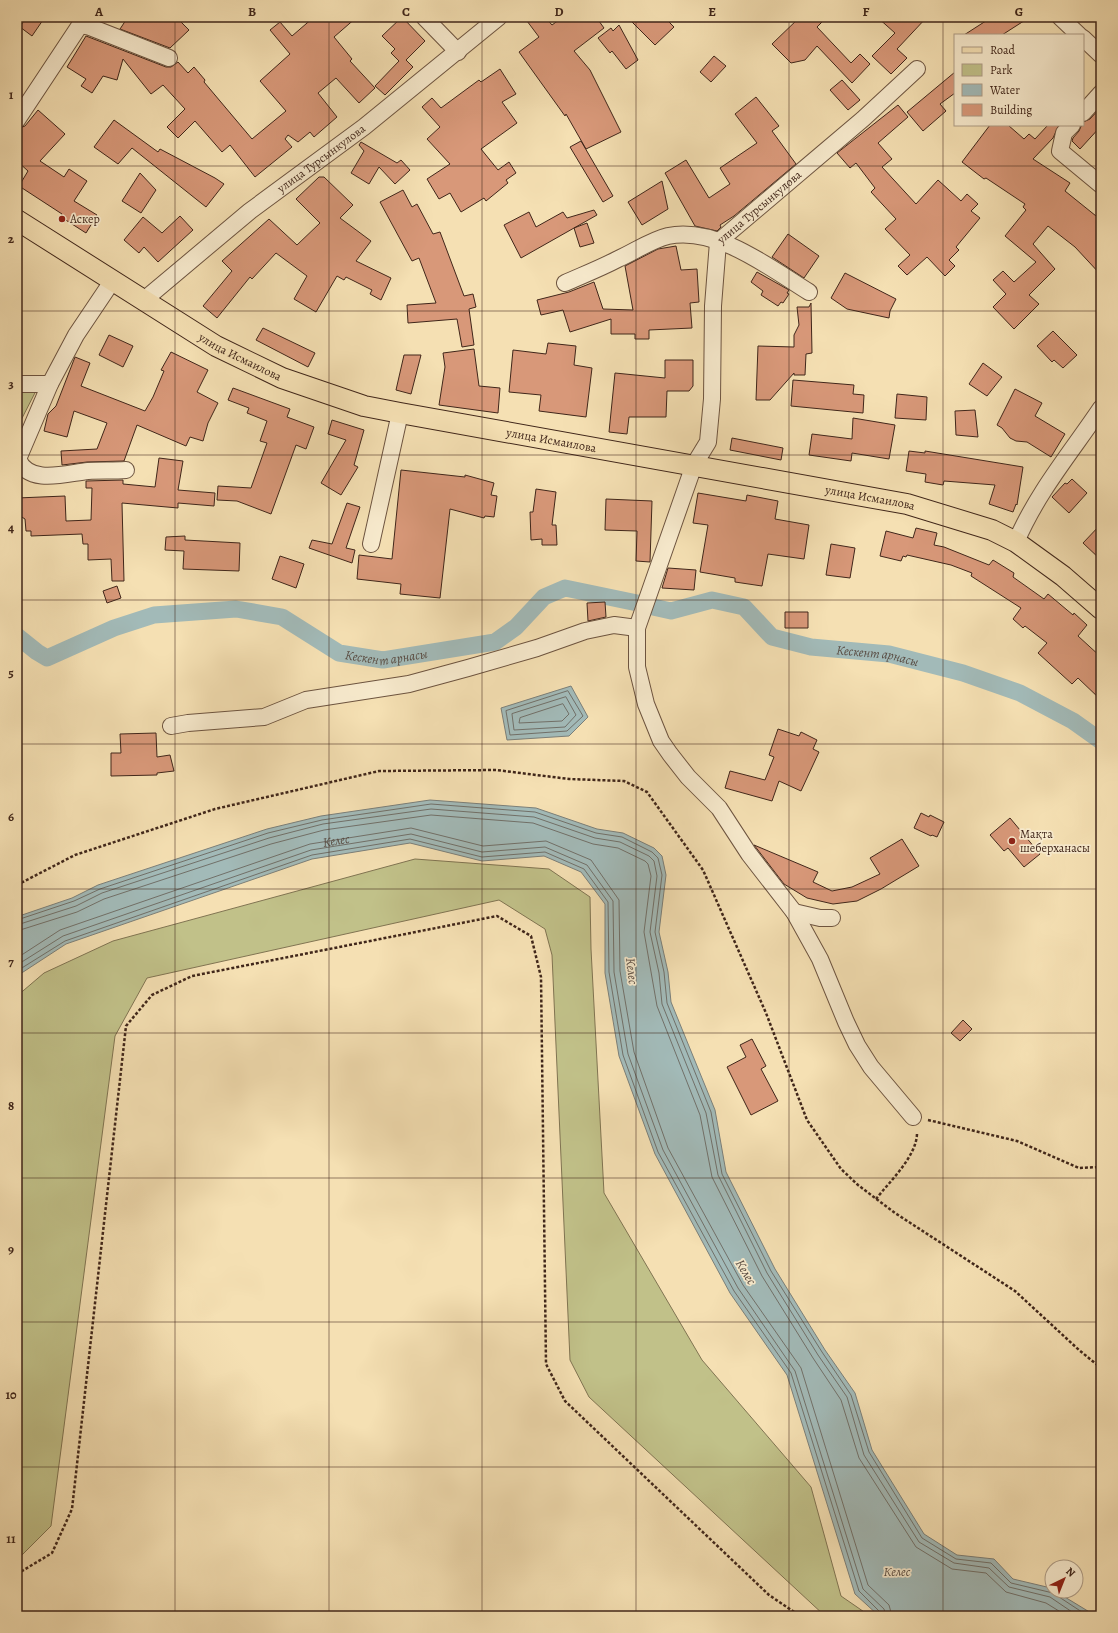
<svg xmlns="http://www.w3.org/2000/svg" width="1118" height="1633" font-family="Alegreya,serif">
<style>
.green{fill:#c1c189;stroke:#807452}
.water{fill:#a2bab8;stroke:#7b7f79}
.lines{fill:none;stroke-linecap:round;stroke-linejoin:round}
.shore{stroke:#717069;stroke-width:1}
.canal{stroke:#a2bab8;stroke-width:17}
.building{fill:#d89879;stroke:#40261a}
.minor-casing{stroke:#6d5440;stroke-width:18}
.major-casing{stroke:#40261a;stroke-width:22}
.path{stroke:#40261a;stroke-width:2.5;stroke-dasharray:3 2;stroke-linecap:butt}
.minor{stroke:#f8ebce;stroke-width:16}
.major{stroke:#f5e0b3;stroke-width:20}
.grid{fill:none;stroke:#40261a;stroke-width:1;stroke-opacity:0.55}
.poi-dot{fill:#8f2418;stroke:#f8ebce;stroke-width:1.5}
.labels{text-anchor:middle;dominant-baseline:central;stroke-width:3.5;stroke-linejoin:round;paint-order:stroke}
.street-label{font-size:12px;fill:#40261a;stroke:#f8ebce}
.poi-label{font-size:12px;fill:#40261a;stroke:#f8ebce;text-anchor:start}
.water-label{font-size:13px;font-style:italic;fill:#584b42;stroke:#f8ebce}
.neatline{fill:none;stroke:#40261a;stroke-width:1.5}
.grid-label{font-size:13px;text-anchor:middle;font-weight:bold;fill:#40261a}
</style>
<rect width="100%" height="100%" fill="#f5e0b3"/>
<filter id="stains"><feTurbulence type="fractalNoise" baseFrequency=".005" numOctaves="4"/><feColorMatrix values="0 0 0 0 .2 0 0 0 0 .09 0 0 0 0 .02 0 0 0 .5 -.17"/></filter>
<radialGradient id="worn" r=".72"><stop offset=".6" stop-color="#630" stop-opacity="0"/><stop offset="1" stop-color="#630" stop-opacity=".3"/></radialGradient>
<!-- green -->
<path class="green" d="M 17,380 L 41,381 L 17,428 Z
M 415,859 L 549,869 L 590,897 L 591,949 L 604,1193 L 702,1360 L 811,1487 L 841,1596 L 870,1616 L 825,1616 L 589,1397 L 570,1360 L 552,955 L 545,929 L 499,900 L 147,978 L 115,1036 L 51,1526 L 17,1560 L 17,996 L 44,973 L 113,941 Z"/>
<!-- water -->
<path class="water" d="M 571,686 L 588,717 L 569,736 L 507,740 L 501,708 Z
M 430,800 L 536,808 L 597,829 L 623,833 L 654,848 L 662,856 L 666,875 L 659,932 L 668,972 L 671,1002 L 715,1110 L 726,1172 L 775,1269 L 825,1350 L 855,1393 L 872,1450 L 924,1534 L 957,1555 L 994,1559 L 1013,1579 L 1051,1588 L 1052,1591 L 1055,1591 L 1096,1616 L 879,1616 L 855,1594 L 787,1375 L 730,1293 L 655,1154 L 619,1056 L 605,973 L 605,904 L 581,872 L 544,856 L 482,861 L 410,843 L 312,859 L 66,944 L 17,976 L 17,917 L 22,915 L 72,898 L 98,885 L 267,829 L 321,816 Z"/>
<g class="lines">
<!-- shore -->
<g class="shore">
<path d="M 568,691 L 583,716 L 567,731 L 510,735 L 506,711 Z"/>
<path d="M 566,697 L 576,715 L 565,727 L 514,730 L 512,714 Z"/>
<path d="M 563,704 L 569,714 L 562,721 L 519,723 L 520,718 Z"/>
<path d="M 17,920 L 74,901 L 100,889 L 268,833 L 322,820 L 431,804 L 535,812 L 596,833 L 622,837 L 652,852 L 658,858 L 662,875 L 655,932 L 664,972 L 667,1003 L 711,1112 L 722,1174 L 771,1271 L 822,1352 L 851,1395 L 869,1452 L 922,1538 L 956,1559 L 991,1563 L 1011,1583 L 1053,1593 L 1088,1616"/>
<path d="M 17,925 L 76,906 L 102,893 L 269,838 L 323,824 L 431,809 L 534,817 L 595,838 L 620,842 L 649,856 L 654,861 L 657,876 L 650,932 L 659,973 L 662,1004 L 706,1113 L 718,1175 L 767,1273 L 818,1355 L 847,1397 L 864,1455 L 919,1542 L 954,1563 L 989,1568 L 1009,1587 L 1050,1597 L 1078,1616"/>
<path d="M 17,931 L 77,912 L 104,899 L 271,844 L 324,830 L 431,815 L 533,823 L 593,844 L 618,848 L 645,861 L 648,864 L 651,876 L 644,932 L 657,1006 L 700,1115 L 712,1177 L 762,1276 L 813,1358 L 841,1400 L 859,1458 L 916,1547 L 952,1569 L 986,1573 L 1006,1592 L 1046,1603 L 1067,1616"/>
<path id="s1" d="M 17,958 L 60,930 L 310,844 L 411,828 L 483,846 L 546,841 L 591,860 L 619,900 L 620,971 L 634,1052 L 668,1148 L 743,1285 L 801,1368 L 868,1585 L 889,1605 L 892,1616"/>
<path d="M 17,965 L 63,936 L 311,850 L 411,834 L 482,852 L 545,847 L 587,865 L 613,901 L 614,972 L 628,1054 L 663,1150 L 738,1288 L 795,1371 L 863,1589 L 884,1609 L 886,1616"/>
<path d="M 17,971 L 65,941 L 312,855 L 410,839 L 482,857 L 545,852 L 584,869 L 608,902 L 609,972 L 623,1055 L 658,1152 L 734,1291 L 791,1373 L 859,1591 L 880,1612 L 881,1616"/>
</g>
<!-- canal -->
<g class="canal">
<path id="s2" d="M 653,607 L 671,611 L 712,600 L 744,607 L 772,637 L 811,647 L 889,654 L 963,673 L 1020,693 L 1073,721 L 1101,741"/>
<path id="s3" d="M 17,636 L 37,652 L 47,658 L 114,628 L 154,615 L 236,609 L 282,617 L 339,653 L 383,660 L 495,642 L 516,627 L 544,597 L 565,588 L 642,604"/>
</g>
</g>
<!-- building -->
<path class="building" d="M 26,17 L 45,17 L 32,36 L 20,27 Z
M 128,17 L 176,17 L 189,30 L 170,48 L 120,29 Z
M 314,17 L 357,17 L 334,37 L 352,59 L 350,61 L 375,88 L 359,103 L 336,78 L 318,93 L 337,117 L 314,137 L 310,132 L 298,142 L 288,135 L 285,139 L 292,147 L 255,177 L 230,145 L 222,152 L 195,121 L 178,138 L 167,127 L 185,109 L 163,85 L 151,94 L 123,59 L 117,80 L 103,76 L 92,93 L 81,86 L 86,79 L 67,67 L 86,36 L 166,67 L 171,67 L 178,62 L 188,73 L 194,67 L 205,80 L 204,82 L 252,139 L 286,111 L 260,81 L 290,54 L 270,30 L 280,22 L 292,36 Z
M 402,17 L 425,41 L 406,60 L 413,67 L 385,95 L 375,86 L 399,61 L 391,53 L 395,49 L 382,36 Z
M 524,17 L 545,17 L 552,25 L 563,17 L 596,17 L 604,28 L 574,51 L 590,70 L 621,132 L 586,149 L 566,114 L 565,116 L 519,52 L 539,37 Z
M 627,17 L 664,17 L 674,27 L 655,45 Z
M 800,17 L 827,17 L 817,27 L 851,63 L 860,54 L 870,64 L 852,83 L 817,46 L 805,60 L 791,63 L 772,44 Z
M 877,17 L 927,17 L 897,49 L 907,58 L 891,74 L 872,56 L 895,33 Z
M 992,17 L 1030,17 L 1002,35 L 964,35 Z
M 619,25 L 638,60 L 626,69 L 612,51 L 610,53 L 598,38 L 611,28 L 613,31 Z
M 714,56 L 726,66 L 711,82 L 700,72 Z
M 500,69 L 516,94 L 502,102 L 517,123 L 481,149 L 498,170 L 509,162 L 516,173 L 506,180 L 508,183 L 486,201 L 484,198 L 461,212 L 450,193 L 439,199 L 427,179 L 450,164 L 427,139 L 440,127 L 422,107 L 432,98 L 441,108 L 479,80 L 481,82 Z
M 955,72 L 955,93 L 940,104 L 946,111 L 923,131 L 907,112 Z
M 842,80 L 860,100 L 848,110 L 830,90 Z
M 756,97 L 779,126 L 772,131 L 796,164 L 734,216 L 720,225 L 721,227 L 717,231 L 695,226 L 665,173 L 686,160 L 709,198 L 730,184 L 720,168 L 757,143 L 735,114 Z
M 898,105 L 908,117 L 878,143 L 892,159 L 882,167 L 916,204 L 938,180 L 961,201 L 967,194 L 978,204 L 971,211 L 980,218 L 956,247 L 959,250 L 949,260 L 955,266 L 945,276 L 927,257 L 907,275 L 898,266 L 910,255 L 885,229 L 896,219 L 871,192 L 875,188 L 856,163 L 850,168 L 837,153 Z
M 1101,107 L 1101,126 L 1080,149 L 1072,141 L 1073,138 L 1079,131 L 1083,122 L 1090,119 Z
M 38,110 L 65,134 L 40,161 L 64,177 L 69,169 L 87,181 L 74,201 L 97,215 L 86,233 L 61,217 L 62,214 L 19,186 L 28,171 L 17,161 L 17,129 L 25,126 Z
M 114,120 L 158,152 L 160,149 L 215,178 L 224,184 L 206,207 L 132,148 L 118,164 L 94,147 Z
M 990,125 L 1008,125 L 1024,139 L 1029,134 L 1035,139 L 1048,125 L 1059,125 L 1053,138 L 1033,159 L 1070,183 L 1065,191 L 1101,220 L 1101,275 L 1075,247 L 1048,226 L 1033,244 L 1055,269 L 1029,295 L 1039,304 L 1014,329 L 993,307 L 1006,294 L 993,280 L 1003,271 L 1014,282 L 1036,262 L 1005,236 L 1026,210 L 1023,207 L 1025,204 L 986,178 L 984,179 L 962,162 Z
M 581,141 L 613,196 L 603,202 L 570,147 Z
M 361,142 L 397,163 L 401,160 L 410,170 L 395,184 L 379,167 L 369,184 L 351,173 L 364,151 L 359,145 Z
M 140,173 L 156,190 L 141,213 L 122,201 Z
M 319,177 L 324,177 L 353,205 L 340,218 L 371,241 L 356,261 L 391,278 L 381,300 L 370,294 L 372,290 L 346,277 L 344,280 L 337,276 L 316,312 L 294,299 L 307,276 L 276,253 L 252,279 L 250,277 L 217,318 L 203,306 L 232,271 L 222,261 L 269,219 L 297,245 L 320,223 L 296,199 Z
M 662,181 L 668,209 L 642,225 L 628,202 Z
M 403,190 L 412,207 L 417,204 L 433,234 L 440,232 L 464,296 L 473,294 L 476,307 L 469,309 L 474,345 L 462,347 L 457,319 L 408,323 L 407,305 L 436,303 L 419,258 L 412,261 L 380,202 Z
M 594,210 L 597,215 L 574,228 L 587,223 L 594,243 L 580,247 L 574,228 L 521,258 L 504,225 L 529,212 L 536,227 L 563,212 L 567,218 Z
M 180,216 L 193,230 L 158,262 L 144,247 L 139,253 L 124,240 L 143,217 L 162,233 Z
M 788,234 L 819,256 L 804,278 L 772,257 Z
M 676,246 L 681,270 L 697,269 L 699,302 L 690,303 L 692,328 L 649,330 L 649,339 L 635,339 L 635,334 L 611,334 L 611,319 L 570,332 L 563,310 L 541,315 L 537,300 L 569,292 L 594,282 L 603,309 L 633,310 L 625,266 L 658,249 Z
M 757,272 L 789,290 L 787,293 L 789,294 L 783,303 L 781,302 L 778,306 L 761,295 L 763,291 L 751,282 Z
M 845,273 L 896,299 L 890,311 L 889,318 L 847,309 L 831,298 Z
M 811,303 L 812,353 L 806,354 L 805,375 L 794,375 L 794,373 L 770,400 L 756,400 L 758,346 L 794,347 L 794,335 L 799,325 L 797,307 L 809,307 Z
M 263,328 L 315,353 L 308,367 L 256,340 Z
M 1053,331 L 1077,355 L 1063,368 L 1054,360 L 1052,362 L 1037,346 Z
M 109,335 L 133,346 L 123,367 L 99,355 Z
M 548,343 L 576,346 L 574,365 L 592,368 L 586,417 L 539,411 L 541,395 L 509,392 L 513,350 L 546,354 Z
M 474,349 L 479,386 L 500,388 L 498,413 L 439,405 L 445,367 L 443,353 Z
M 171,352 L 208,370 L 197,392 L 218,403 L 208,423 L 203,441 L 190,437 L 186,446 L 137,425 L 124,461 L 87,462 L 62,465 L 61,451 L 97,449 L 107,423 L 74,411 L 67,437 L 44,431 L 48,414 L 56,406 L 75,357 L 90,363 L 81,386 L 145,411 L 153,397 L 164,371 L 161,370 Z
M 404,355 L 421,355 L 411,394 L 396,390 Z
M 665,360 L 693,360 L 693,386 L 689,391 L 667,391 L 666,417 L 629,417 L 627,434 L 609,432 L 615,373 L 665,378 Z
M 983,363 L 1002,377 L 987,396 L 969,384 Z
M 793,380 L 854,385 L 853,394 L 864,395 L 863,413 L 791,406 Z
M 233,388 L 290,409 L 287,417 L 314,427 L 306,449 L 296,445 L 271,514 L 237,501 L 217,500 L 218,486 L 251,488 L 267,443 L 260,441 L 267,421 L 247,413 L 249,408 L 228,400 Z
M 1015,389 L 1042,403 L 1035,416 L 1065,434 L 1051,457 L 1027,442 L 1016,441 L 1010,438 L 1002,428 L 997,425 Z
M 897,394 L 927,397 L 926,420 L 895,418 Z
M 975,410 L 978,437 L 956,435 L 955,411 Z
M 853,418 L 895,425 L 889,459 L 852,453 L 851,461 L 809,455 L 812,434 L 852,439 Z
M 332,420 L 364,430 L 354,465 L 358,467 L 341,495 L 321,483 L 346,440 L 328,434 Z
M 732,438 L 783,448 L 781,460 L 730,450 Z
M 909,451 L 925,453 L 925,451 L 1023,467 L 1017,505 L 1016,504 L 1013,512 L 989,504 L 995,485 L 944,481 L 943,485 L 925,482 L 926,474 L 906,471 Z
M 159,458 L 183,461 L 178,490 L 215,493 L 214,506 L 178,503 L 178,508 L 122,503 L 124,581 L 112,581 L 111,559 L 88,560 L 88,544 L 83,544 L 82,534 L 31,536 L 31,531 L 26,531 L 25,519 L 17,514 L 17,498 L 65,496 L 66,521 L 91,520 L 92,488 L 86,488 L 86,481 L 123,480 L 123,484 L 155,487 Z
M 401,470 L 465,477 L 465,475 L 494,483 L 491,495 L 497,496 L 494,517 L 485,516 L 484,518 L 450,509 L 440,598 L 400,594 L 401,584 L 357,579 L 359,555 L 392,559 Z
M 1072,479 L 1087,493 L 1069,513 L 1052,497 L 1065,483 L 1067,484 Z
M 536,489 L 556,492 L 552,525 L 556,525 L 557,545 L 542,545 L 542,539 L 531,540 L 530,512 L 533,512 Z
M 698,493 L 746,501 L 747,495 L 778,501 L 775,519 L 809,525 L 804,559 L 768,554 L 762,586 L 735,582 L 735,578 L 700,572 L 708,525 L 693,523 Z
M 606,499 L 652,501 L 650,562 L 636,561 L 637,531 L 605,530 Z
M 347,503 L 360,507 L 346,548 L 355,550 L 352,563 L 309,548 L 312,540 L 332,544 Z
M 1101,524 L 1101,560 L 1083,543 Z
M 916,528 L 937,533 L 934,545 L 944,547 L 989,565 L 993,560 L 1014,573 L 1013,577 L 1044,599 L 1048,594 L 1073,615 L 1074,613 L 1087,625 L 1078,636 L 1101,657 L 1101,700 L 1078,678 L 1072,684 L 1038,653 L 1047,643 L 1025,626 L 1023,628 L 1013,619 L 1021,608 L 971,576 L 972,573 L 951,565 L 907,555 L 906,557 L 903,556 L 901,561 L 880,556 L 886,531 L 913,538 Z
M 185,536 L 185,540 L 240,543 L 239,571 L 183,569 L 184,551 L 165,550 L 166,537 Z
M 831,544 L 855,548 L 850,578 L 826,575 Z
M 280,556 L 304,564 L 296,588 L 272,579 Z
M 668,568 L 696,570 L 694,590 L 662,588 Z
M 117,586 L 121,598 L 107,603 L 103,591 Z
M 605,602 L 606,617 L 588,621 L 587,603 Z
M 785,612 L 808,612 L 808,628 L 785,628 Z
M 778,729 L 799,736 L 801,732 L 817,740 L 813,749 L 819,752 L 801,791 L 779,781 L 772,801 L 725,788 L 730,771 L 765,780 L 774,757 L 769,755 Z
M 156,733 L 157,757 L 170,755 L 174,771 L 157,773 L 157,775 L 111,776 L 111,753 L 121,753 L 120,734 Z
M 921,813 L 929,817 L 930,815 L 944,822 L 937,837 L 932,835 L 931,836 L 914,828 Z
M 1010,818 L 1040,854 L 1024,867 L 1008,848 L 1004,851 L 990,835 Z
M 902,839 L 919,866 L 881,889 L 857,901 L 833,904 L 807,898 L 784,884 L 754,845 L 818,872 L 813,882 L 832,891 L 852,887 L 880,874 L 870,858 Z
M 963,1020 L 972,1029 L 960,1041 L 951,1033 Z
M 752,1039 L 766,1066 L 761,1069 L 778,1101 L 751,1115 L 727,1067 L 746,1057 L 740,1045 Z"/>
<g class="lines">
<!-- minor casing -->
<g class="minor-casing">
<g id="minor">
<path d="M 424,17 L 458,52"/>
<path d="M 1060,17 L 1079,35"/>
<path d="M 80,25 L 90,27 L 169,58"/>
<path d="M 1083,38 L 1101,55"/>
<path d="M 1083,113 L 1101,93"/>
<path d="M 17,120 L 80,25 L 83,17"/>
<path d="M 1072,125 L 1064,133 L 1060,151 L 1101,185"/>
<path d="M 113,280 L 76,335 L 50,384 L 18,459 C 29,486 67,473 88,471 C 100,470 113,471 126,470"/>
<path d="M 565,283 C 583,275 601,268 618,259 C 634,252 651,240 668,236 C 717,226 770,268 809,292"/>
<path id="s4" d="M 144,300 L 250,211 L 364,127 L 499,17"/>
<path d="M 17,384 L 50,384"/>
<path d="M 1016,542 C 1038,491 1070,454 1101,408"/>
<path d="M 371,544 L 400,413"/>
<path d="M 171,726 L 188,723 L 264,717 L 306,700 L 409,684 L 468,668 L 537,648 L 585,631 L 614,625 L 637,628"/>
<path d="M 794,912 L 820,918 L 832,918"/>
<path id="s5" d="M 913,1117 L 871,1067 L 857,1045 L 846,1022 L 820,959 L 794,912 L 749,854 L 719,808 L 688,777 L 670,754 L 661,741 L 646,704 L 637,667 L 637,628 L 694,465 L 708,442 L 712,399 L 713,306 L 718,242 L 863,119 L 917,69"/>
</g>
</g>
<!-- major casing -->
<g class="major-casing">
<g id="major">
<path id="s6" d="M 17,220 L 216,346 L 282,378 L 364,406 L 400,413 L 907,504 L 992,530 L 1016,542 L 1063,576 L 1101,609"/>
</g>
</g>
<!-- path -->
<path class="path" d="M 17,885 L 75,855 L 215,809 L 379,771 L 496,770 L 569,779 L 624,781 L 647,792 L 703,870 L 766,1013 L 807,1120 L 841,1169 L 858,1185 L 895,1213 L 1015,1291 L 1079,1350 L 1101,1368
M 928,1120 L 1017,1141 L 1079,1168 L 1101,1167
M 876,1199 C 890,1181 917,1156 917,1133
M 17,1574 L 52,1553 L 72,1509 L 126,1026 L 152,995 L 192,976 L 497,916 L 531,936 L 541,977 L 546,1364 L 565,1401 L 769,1595 L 800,1616"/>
<!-- minor -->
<use href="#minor" class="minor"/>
<!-- major -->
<use href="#major" class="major"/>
</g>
<!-- grid -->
<path class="grid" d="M 175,17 L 175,1616M 329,17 L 329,1616M 482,17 L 482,1616M 636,17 L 636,1616M 789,17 L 789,1616M 943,17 L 943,1616M 17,166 L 1101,166M 17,311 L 1101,311M 17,455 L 1101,455M 17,600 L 1101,600M 17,744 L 1101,744M 17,889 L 1101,889M 17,1033 L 1101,1033M 17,1178 L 1101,1178M 17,1322 L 1101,1322M 17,1467 L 1101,1467"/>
<!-- markers -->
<g class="poi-dot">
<circle cx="62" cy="219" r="4"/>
<circle cx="1012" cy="841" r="4"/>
</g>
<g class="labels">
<!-- street labels -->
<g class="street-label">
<text stroke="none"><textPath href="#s4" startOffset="227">улица Турсынкулова</textPath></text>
<text stroke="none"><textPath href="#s5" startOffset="1027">улица Турсынкулова</textPath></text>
<text stroke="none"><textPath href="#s6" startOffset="262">улица Исмаилова</textPath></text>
<text stroke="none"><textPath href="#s6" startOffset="586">улица Исмаилова</textPath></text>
<text stroke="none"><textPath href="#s6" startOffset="910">улица Исмаилова</textPath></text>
</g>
<!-- poi labels -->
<g class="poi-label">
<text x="70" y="219">Аскер</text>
<text x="1020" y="834">Мақта<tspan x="1020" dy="14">шеберханасы</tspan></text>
</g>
<!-- water labels -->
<g class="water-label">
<text stroke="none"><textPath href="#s3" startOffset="397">Кескент арнасы</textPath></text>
<text stroke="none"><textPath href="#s2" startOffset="242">Кескент арнасы</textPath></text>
<text stroke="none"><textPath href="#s1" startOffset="342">Келес</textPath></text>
<text transform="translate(632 971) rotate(83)">Келес</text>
<text transform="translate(746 1272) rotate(59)">Келес</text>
<text x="897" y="1571">Келес</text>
</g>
</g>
<!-- margin -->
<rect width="1118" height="1633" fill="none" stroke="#f5e0b3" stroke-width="44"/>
<!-- legend -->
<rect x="954" y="34" width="130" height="92" fill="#f8ebce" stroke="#ae9c86"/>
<rect x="962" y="47" width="20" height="6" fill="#f5e0b3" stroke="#ae9c86"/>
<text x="990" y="54" font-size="12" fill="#40261a">Road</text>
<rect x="962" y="64" width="20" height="12" fill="#c1c189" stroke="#ae9c86"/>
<text x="990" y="74" font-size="12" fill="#40261a">Park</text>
<rect x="962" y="84" width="20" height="12" fill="#a2bab8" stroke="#ae9c86"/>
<text x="990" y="94" font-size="12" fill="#40261a">Water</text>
<rect x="962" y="104" width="20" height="12" fill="#d89879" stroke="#ae9c86"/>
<text x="990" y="114" font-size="12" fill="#40261a">Building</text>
<!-- north arrow -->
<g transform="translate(1064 1579) rotate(43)"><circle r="19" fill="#f8ebce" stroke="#ae9c86"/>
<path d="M0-3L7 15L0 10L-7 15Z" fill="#8f2418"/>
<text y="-6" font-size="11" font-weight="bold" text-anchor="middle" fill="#40261a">N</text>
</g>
<rect x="22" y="22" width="1074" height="1589" class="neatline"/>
<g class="grid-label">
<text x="99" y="16">A</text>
<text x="252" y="16">B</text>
<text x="406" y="16">C</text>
<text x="559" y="16">D</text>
<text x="712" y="16">E</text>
<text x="866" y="16">F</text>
<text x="1019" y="16">G</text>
<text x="11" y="99">1</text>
<text x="11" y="243">2</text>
<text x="11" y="388">3</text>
<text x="11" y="532">4</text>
<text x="11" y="677">5</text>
<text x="11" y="821">6</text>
<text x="11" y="966">7</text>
<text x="11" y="1110">8</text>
<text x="11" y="1254">9</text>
<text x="11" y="1399">10</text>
<text x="11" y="1543">11</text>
</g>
<rect width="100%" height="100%" filter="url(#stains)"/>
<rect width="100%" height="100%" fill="url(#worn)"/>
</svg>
